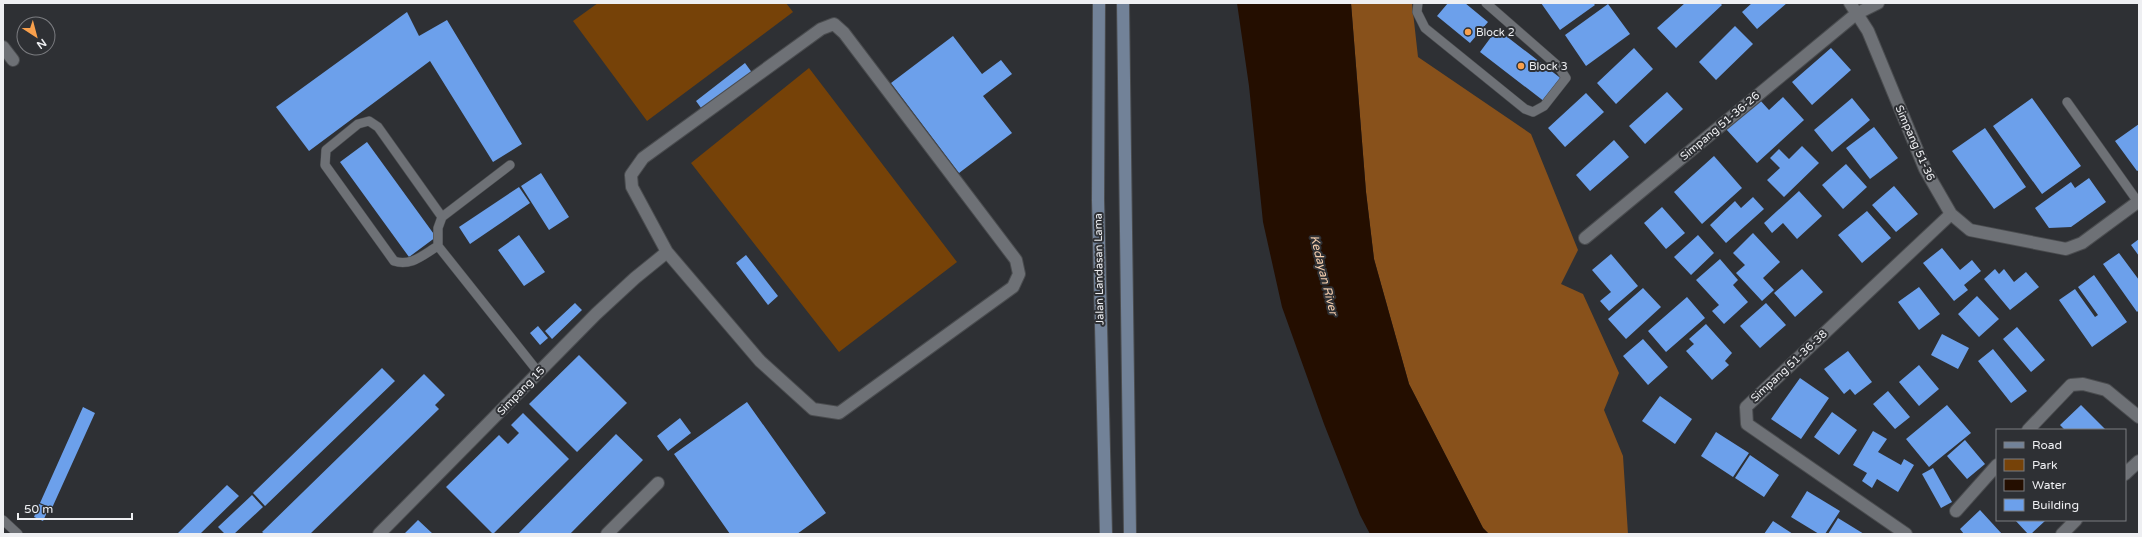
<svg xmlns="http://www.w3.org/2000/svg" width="2142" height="537" font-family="'Varela Round',sans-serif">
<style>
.green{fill:#764208}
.forest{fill:#88511b}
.water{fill:#240e00}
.building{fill:#6ca0eb}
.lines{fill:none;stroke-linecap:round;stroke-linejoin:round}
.lane-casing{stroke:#4a4c4f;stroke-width:10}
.street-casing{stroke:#4a4c4f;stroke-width:14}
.secondary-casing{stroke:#4a4c4f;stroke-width:14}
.lane{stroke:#6e7176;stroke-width:9}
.street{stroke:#6e7176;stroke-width:12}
.secondary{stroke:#728298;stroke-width:12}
.poi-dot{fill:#f9a04c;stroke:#2e3034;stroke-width:1.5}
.labels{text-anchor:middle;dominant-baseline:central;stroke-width:4;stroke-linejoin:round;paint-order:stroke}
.poi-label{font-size:11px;fill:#eeeff2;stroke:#2e3034;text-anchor:start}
.street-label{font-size:11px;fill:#eeeff2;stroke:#2e3034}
.water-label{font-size:12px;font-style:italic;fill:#f2cbab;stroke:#2e3034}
</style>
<rect width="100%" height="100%" fill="#2e3034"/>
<!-- green -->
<path class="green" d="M 598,3 L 786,3 L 793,12 L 647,121 L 573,21 Z
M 809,68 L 957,262 L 839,352 L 691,163 Z"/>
<!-- forest -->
<path class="forest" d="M 1351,3 L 1412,3 L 1418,57 L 1531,134 L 1578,250 L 1561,284 L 1583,294 L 1619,373 L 1604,410 L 1623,456 L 1628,534 L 1489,534 L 1483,528 L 1409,384 L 1374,259 L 1366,192 Z"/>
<!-- water -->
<path class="water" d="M 1237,3 L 1351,3 L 1366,192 L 1374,259 L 1409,384 L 1483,528 L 1489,534 L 1370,534 L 1360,515 L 1324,424 L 1282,307 L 1263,222 L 1249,86 Z"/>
<!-- building -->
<path class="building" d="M 1448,3 L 1465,3 L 1488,22 L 1470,43 L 1437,16 Z
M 1541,3 L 1593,3 L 1595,5 L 1560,30 Z
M 1685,3 L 1720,3 L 1722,5 L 1676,48 L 1657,28 Z
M 1752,3 L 1787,3 L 1757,29 L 1742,12 Z
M 1608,4 L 1630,34 L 1586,66 L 1565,35 Z
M 407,12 L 419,36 L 447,20 L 522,144 L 493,162 L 430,61 L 309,151 L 276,107 Z
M 1735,26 L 1753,44 L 1716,80 L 1699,62 Z
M 1497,29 L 1563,80 L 1545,102 L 1480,52 Z
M 953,36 L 982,74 L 1001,60 L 1012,74 L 983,96 L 1012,133 L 959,173 L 891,83 Z
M 1634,48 L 1653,69 L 1616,104 L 1597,83 Z
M 1831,48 L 1851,70 L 1812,105 L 1792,82 Z
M 745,63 L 753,74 L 704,112 L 696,101 Z
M 1667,92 L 1683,109 L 1645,144 L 1629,126 Z
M 1586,93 L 1604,112 L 1565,147 L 1548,128 Z
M 1783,97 L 1804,120 L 1757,163 L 1726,129 L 1759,99 L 1769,110 Z
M 1852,98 L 1870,120 L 1832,152 L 1814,130 Z
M 2032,98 L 2081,166 L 2042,194 L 1993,126 Z
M 2139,124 L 2139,170 L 2137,171 L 2115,141 Z
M 1874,127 L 1898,158 L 1870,179 L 1846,148 Z
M 1985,128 L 2026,187 L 1994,209 L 1952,151 Z
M 1614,140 L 1629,157 L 1590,191 L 1576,175 Z
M 367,142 L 436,237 L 409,257 L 340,162 Z
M 1802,146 L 1819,163 L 1784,197 L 1767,180 L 1780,168 L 1770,158 L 1779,149 L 1789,159 Z
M 1714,156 L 1742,188 L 1702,224 L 1674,192 Z
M 1846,164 L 1867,187 L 1843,209 L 1822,185 Z
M 541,173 L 569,217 L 549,230 L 521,186 Z
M 2089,178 L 2106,202 L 2071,227 L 2049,228 L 2035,208 L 2071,182 L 2075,188 Z
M 1894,186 L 1918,214 L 1896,232 L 1872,205 Z
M 519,187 L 530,203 L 470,244 L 459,227 Z
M 1799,191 L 1822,216 L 1797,239 L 1783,223 L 1772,233 L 1764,223 Z
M 1753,197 L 1764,209 L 1726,243 L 1710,225 L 1735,201 L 1741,208 Z
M 1662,207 L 1685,233 L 1666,249 L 1644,223 Z
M 1867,211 L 1891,238 L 1862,263 L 1838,235 Z
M 1753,233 L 1780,262 L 1763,278 L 1774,290 L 1762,301 L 1736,273 L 1745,265 L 1733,253 Z
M 519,235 L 545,272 L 524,286 L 498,250 Z
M 1698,235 L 1714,253 L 1691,275 L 1674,257 Z
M 2139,239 L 2139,256 L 2131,245 Z
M 1942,248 L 1960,270 L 1972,260 L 1981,271 L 1964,285 L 1968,290 L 1954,301 L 1923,263 Z
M 2119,253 L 2139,280 L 2139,310 L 2137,312 L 2103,264 Z
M 1611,254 L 1638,286 L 1609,311 L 1600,301 L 1611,292 L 1592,270 Z
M 746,255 L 778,296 L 768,305 L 736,263 Z
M 1720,259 L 1738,280 L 1733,285 L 1748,302 L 1724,324 L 1712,311 L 1719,305 L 1696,280 Z
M 1802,269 L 1823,292 L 1795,317 L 1774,293 Z
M 1995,269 L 1999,274 L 2004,269 L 2014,282 L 2026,272 L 2039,287 L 2010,310 L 1984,279 Z
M 2094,275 L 2127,322 L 2092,347 L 2059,300 L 2075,289 L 2095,317 L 2098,315 L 2078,287 Z
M 1919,287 L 1940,314 L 1919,330 L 1898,302 Z
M 1643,288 L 1661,307 L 1626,339 L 1608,319 Z
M 1977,296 L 1999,319 L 1979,337 L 1958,314 Z
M 1687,297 L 1705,318 L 1666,352 L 1648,331 Z
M 575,303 L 582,310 L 552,339 L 545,331 Z
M 1766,303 L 1786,325 L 1760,348 L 1740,326 Z
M 1706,324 L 1732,353 L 1725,361 L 1729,365 L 1712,380 L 1686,351 L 1694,344 L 1689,339 Z
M 538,326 L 548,338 L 540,345 L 530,333 Z
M 2017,327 L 2045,360 L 2031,372 L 2003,339 Z
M 1942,334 L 1969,348 L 1958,369 L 1931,355 Z
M 1643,339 L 1668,367 L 1648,385 L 1623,356 Z
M 1993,349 L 2027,391 L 2011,403 L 1978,361 Z
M 1848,351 L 1872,382 L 1855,395 L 1850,389 L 1844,394 L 1824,369 Z
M 579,355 L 627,403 L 577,452 L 529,404 Z
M 1919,365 L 1939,389 L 1919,406 L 1899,382 Z
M 382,368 L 395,381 L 265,506 L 253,493 Z
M 424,374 L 445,395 L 435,405 L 439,409 L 310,534 L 265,534 L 262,532 Z
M 1800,378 L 1829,398 L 1801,439 L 1771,419 Z
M 1888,391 L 1910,417 L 1895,429 L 1873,404 Z
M 1660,396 L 1692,419 L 1675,444 L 1642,421 Z
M 747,402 L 826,513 L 797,534 L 730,534 L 674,454 Z
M 1947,405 L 1971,433 L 1929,467 L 1906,439 Z
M 2081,405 L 2106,430 L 2065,430 L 2060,425 Z
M 83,407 L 95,413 L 52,508 L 40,503 Z
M 1832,412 L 1857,430 L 1839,455 L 1814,437 Z
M 523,413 L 569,459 L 493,534 L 446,487 L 499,435 L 508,444 L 519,433 L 511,425 Z
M 680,418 L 691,433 L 668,451 L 657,436 Z
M 1873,431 L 1887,439 L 1878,452 L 1901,465 L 1904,459 L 1914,465 L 1898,492 L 1877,479 L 1872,488 L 1862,481 L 1867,473 L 1853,465 Z
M 1716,432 L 1749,453 L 1733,477 L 1701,456 Z
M 616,434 L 643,460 L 570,534 L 518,534 Z
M 1965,440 L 1985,464 L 1967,479 L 1947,456 Z
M 1750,455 L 1779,475 L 1764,497 L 1735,478 Z
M 1933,468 L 1952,502 L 1941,508 L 1922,474 Z
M 227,485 L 239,496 L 200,534 L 177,534 Z
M 1807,491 L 1840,511 L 1825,534 L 1819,534 L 1791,517 Z
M 252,495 L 263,507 L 234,534 L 225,534 L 218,527 Z
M 39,504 L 49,508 L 43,521 L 34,517 Z
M 1980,510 L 2002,534 L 1964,534 L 1960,529 Z
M 1838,518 L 1864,534 L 1828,534 Z
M 418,520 L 433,534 L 404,534 Z
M 2015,520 L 2046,520 L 2031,534 L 2028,534 Z
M 1773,521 L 1793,534 L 1764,534 Z"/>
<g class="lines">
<!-- lane casing -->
<g class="lane-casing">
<path id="lane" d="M 1418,3 L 1417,12 L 1425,28 L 1525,109 L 1533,112 L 1544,106 L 1566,78 L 1558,66 L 1486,3
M 2067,102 L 2138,202
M 510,165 L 442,217 L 438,228 L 438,246 L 539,373
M 438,246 C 424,254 411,267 394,261 L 325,165 L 326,150 L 358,124 L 369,121 L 378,127 L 442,217
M 3,520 L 18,534"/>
</g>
<!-- street casing -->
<g class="street-casing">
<path id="street" d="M 1850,3 L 1868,31 L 1925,169 L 1951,214 L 1970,230 L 2066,249 L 2082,243 L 2139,201
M 834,24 L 844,33 L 1016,260 L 1019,274 L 1013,287 L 839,413 L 813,409 L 760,361 L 667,252 L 632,187 L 631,175 L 643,158 L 821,29 Z
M 3,47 L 13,60
M 1585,238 L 1856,14 L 1878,3
M 2028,430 L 2071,385 L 2083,384 L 2106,390 L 2139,417
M 2125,474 L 2139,461
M 1956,511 L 1997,465
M 379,534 L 596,314 L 635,278 L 667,252
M 607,534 L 658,483
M 1906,534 L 1747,424 L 1746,407 L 1951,214
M 2062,534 L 2076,520"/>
</g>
<!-- secondary casing -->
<g class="secondary-casing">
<path id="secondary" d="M 1099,3 L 1098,200 L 1106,534
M 1123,3 L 1130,534"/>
</g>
<!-- lane -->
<use href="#lane" class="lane"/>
<!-- street -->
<use href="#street" class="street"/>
<!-- secondary -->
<use href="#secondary" class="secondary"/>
</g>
<!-- markers -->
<g class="poi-dot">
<circle cx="1468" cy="32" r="4"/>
<circle cx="1521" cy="66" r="4"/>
</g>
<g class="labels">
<!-- poi labels -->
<g class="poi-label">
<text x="1476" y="32">Block 2</text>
<text x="1529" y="66">Block 3</text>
</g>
<!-- street labels -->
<g class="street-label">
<text transform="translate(1720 126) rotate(-40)">Simpang 51-36-26</text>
<text transform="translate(1915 143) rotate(66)">Simpang 51-36</text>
<text transform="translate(1099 269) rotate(-91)">Jalan Landasan Lama</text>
<text transform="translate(1789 366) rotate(-43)">Simpang 51-36-38</text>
<text transform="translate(521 391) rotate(-46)">Simpang 15</text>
</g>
<!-- water labels -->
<g class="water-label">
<text transform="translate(1324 275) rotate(76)">Kedayan River</text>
</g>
</g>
<!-- border -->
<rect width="2142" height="537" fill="none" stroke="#eeeff2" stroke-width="8"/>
<!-- legend -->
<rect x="1996" y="429" width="130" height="92" fill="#2e3034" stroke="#7b7c80"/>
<rect x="2004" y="442" width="20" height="6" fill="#728298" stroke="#7b7c80"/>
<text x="2032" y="449" font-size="12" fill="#eeeff2">Road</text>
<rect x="2004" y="459" width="20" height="12" fill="#764208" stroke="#7b7c80"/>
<text x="2032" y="469" font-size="12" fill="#eeeff2">Park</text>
<rect x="2004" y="479" width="20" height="12" fill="#240e00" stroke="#7b7c80"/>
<text x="2032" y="489" font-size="12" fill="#eeeff2">Water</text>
<rect x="2004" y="499" width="20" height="12" fill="#6ca0eb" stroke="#7b7c80"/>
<text x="2032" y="509" font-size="12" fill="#eeeff2">Building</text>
<!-- north arrow -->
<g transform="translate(36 36) rotate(144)"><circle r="19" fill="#2e3034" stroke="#7b7c80"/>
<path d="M0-3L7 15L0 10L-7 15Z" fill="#f9a04c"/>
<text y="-6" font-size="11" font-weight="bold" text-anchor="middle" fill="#eeeff2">N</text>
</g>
<!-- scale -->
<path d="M18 513v6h114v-6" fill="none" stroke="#eeeff2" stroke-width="2"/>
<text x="24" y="513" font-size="12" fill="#eeeff2" stroke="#2e3034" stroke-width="3" paint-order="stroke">50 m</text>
</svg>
